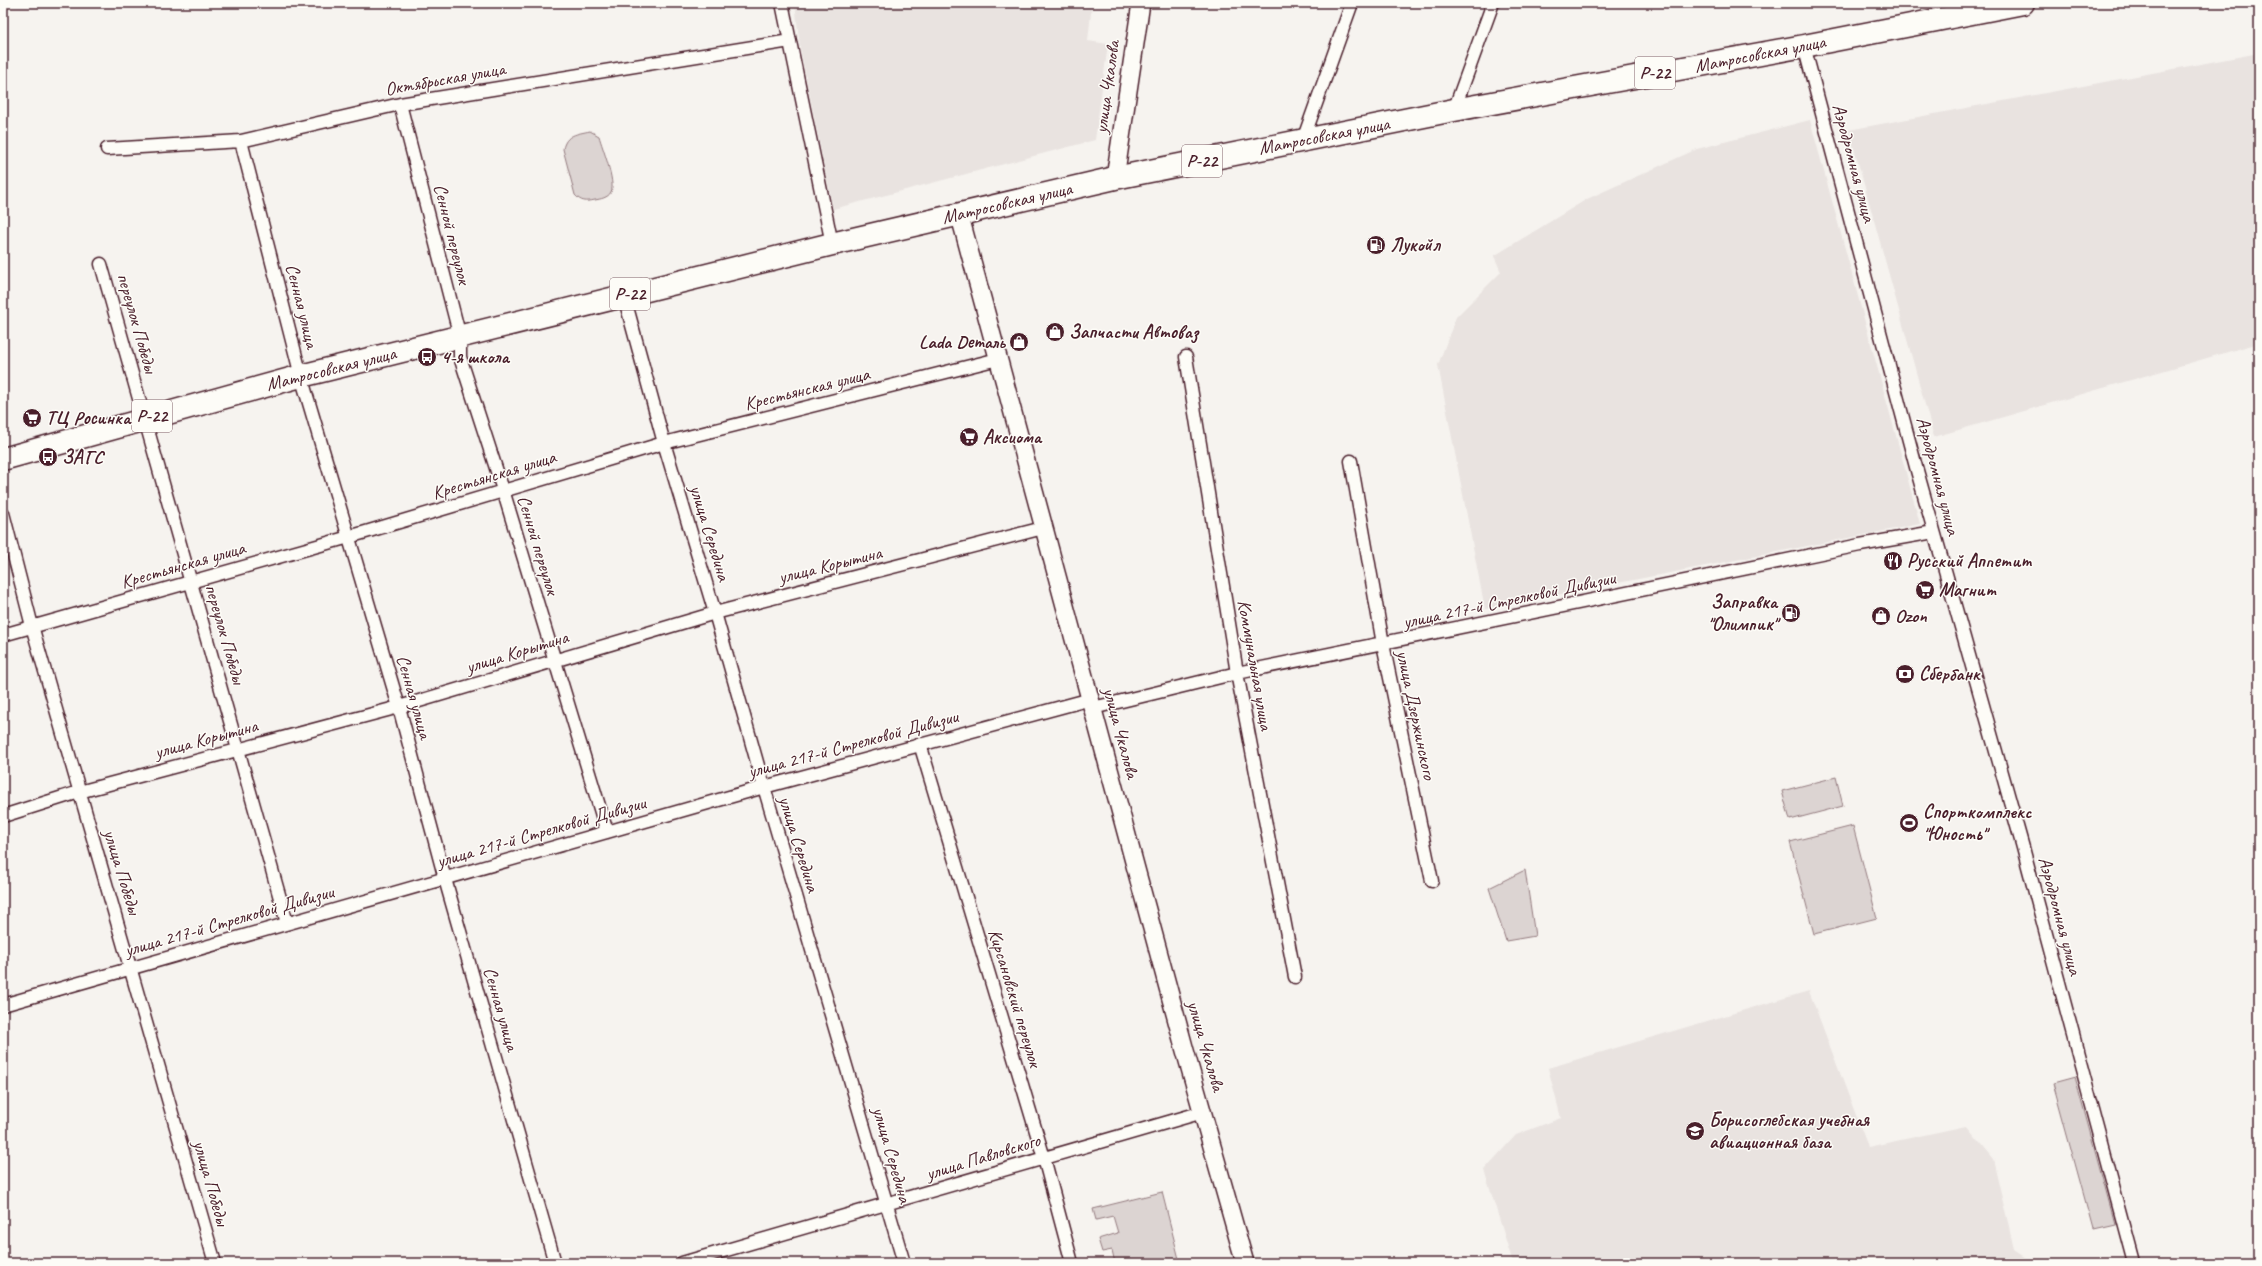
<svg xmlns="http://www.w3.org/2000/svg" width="2262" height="1266" font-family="Caveat,sans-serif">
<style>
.built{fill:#e9e3e0}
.green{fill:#dcd4d2;stroke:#937a7e}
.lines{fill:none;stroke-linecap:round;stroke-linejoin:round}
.street-casing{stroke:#4a1f2b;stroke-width:15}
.secondary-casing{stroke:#4a1f2b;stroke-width:20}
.highway-casing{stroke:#4a1f2b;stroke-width:25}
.street{stroke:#fdfcf7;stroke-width:12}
.secondary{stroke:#fdfcf7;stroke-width:17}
.highway{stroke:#fdfcf7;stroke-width:22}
.labels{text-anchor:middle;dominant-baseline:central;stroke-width:3;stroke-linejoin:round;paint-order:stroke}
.shield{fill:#fdfcf7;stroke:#806168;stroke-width:1}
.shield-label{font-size:18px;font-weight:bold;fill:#4a1f2b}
.street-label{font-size:19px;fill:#4a1f2b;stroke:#fdfcf7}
.poi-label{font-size:19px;font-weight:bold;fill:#4a1f2b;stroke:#fdfcf7;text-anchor:start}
</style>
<rect width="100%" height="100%" fill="#f6f3ef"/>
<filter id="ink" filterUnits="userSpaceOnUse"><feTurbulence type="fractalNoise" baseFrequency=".025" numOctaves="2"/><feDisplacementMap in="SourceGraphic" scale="8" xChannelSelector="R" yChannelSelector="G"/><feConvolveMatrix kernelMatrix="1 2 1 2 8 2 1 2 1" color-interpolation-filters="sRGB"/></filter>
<g filter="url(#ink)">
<!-- built -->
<path class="built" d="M 795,3 L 1092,3 L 1088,41 L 1108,44 L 1095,140 L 833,209 L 800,48 Z
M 2259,53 L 2259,343 L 1934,437 L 1849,130 Z
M 1810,120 L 1920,524 L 1485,609 L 1438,365 L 1456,317 L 1501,272 L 1494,256 L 1587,199 L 1697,149 Z
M 1809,991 L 1868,1147 L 1966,1126 L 1994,1160 L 2015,1249 L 2036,1263 L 1513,1263 L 1484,1170 L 1516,1135 L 1561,1118 L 1548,1068 Z"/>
<!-- green -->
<path class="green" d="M 590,131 L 599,136 C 602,147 616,182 611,192 C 608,198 600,199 595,200 C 586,202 581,202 575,195 L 563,149 C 566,134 577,134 590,131 Z
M 1836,777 L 1843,806 L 1790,820 L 1782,791 Z
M 1853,826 L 1877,918 L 1814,934 L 1790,842 Z
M 1525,870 L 1535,936 L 1506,941 L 1489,888 Z
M 2075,1077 L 2115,1224 L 2093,1229 L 2053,1083 Z
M 1162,1192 L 1180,1263 L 1115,1263 L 1112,1250 L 1102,1252 L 1098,1239 L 1118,1233 L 1113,1216 L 1096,1220 L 1093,1209 Z"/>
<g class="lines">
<!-- street casing -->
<g class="street-casing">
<path id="street" d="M 782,3 L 832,244
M 1804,46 L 1916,467 L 2022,844 L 2134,1263
M 400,104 L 460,337 L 460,357 L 503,490 L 607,832
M 1454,110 L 1493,3
M 1303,140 L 1352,3
M 241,141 L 301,376 L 399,707 L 445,879 L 555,1263
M 107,149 L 241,141 L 400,104 L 790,41
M 101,264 L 287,923
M 624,296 L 664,443 L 715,613 L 764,787 L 904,1263
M 1186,357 L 1237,673 L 1295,977
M 1351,461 L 1383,644 L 1432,881
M 3,513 L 32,626 L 215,1263
M 3,635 L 349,537 L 664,443 L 998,359
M 1093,708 L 1237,673 L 1860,545 L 1934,532
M 920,744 L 1044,1158 L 1072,1263
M 3,816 L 79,792 L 399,707 L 715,613 L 1043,528
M 3,1005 L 764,787 L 1091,699
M 682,1263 L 1203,1112"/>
</g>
<!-- secondary casing -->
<g class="secondary-casing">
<path id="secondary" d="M 1115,178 L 1141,3
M 959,213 L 1184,1047 L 1245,1263"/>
</g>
<!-- highway casing -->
<g class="highway-casing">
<path id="highway" d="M 3,459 L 301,376 L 832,244 L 1115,178 L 1454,110 L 1804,46 L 2023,3"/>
</g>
<!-- street -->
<use href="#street" class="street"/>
<!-- secondary -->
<use href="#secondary" class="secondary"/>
<!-- highway -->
<use href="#highway" class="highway"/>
</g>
</g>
<!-- icons -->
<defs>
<g id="fuel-disc" transform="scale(1)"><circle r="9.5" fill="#4a1f2b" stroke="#fdfcf7"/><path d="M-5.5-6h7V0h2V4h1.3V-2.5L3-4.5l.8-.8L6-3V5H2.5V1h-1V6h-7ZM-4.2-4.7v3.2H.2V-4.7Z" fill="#fff"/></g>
<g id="shop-disc" transform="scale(1)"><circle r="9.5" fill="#4a1f2b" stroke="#fdfcf7"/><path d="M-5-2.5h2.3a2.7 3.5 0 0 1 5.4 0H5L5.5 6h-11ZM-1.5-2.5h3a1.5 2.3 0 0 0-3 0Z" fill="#fff"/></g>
<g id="bus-disc" transform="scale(1)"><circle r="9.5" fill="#4a1f2b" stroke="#fdfcf7"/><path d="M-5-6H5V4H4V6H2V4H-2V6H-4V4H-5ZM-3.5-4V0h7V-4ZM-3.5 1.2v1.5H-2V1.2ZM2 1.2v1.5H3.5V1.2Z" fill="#fff"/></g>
<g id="supermarket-disc" transform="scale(1)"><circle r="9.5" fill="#4a1f2b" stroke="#fdfcf7"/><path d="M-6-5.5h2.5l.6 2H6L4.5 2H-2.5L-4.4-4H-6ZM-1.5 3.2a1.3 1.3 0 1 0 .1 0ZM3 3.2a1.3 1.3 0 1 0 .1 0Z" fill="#fff"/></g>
<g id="restaurant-disc" transform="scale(1)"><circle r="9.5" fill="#4a1f2b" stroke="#fdfcf7"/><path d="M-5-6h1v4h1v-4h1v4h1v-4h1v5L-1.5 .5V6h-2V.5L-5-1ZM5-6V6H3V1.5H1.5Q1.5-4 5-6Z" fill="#fff"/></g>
<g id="bank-disc" transform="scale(1)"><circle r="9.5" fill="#4a1f2b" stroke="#fdfcf7"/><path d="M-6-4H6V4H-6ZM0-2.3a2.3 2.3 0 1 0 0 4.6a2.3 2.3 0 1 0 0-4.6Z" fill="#fff"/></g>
<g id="stadium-disc" transform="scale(1)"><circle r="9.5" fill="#4a1f2b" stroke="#fdfcf7"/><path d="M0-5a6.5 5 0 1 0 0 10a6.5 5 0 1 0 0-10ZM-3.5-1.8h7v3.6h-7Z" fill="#fff"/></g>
<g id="university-disc" transform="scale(1)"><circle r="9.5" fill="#4a1f2b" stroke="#fdfcf7"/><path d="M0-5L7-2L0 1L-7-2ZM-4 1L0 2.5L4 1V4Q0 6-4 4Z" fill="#fff"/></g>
</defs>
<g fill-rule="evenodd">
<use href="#fuel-disc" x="1376" y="245"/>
<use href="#shop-disc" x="1055" y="332"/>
<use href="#shop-disc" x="1019" y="342"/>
<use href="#bus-disc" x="427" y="357"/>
<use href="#supermarket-disc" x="32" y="418"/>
<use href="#supermarket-disc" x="969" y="437"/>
<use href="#bus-disc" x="48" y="457"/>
<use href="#restaurant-disc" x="1893" y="561"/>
<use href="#supermarket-disc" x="1925" y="590"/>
<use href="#fuel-disc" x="1791" y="613"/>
<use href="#shop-disc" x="1881" y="616"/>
<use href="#bank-disc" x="1905" y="674"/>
<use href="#stadium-disc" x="1909" y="823"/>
<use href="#university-disc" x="1695" y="1131"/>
</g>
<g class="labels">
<!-- shield labels -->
<g class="shield">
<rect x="1635" y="57" width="40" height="32" rx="3"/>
<rect x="1182" y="145" width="40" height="32" rx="3"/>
<rect x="610" y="278" width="40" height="32" rx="3"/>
<rect x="132" y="400" width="40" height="32" rx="3"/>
</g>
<g class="shield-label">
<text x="1655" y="73">Р-22</text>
<text x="1202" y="161">Р-22</text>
<text x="630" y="294">Р-22</text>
<text x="152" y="416">Р-22</text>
</g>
<!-- street labels -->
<g class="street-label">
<text transform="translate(1760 54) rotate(-11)">Матросовская улица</text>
<text transform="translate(445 79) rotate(-10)">Октябрьская улица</text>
<text transform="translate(1107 87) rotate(-82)">улица Чкалова</text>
<text transform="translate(1324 136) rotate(-11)">Матросовская улица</text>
<text transform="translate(1854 163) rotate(75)">Аэродромная улица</text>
<text transform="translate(1007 203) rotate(-13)">Матросовская улица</text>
<text transform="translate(452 234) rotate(76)">Сенной переулок</text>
<text transform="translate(302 306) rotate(76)">Сенная улица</text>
<text transform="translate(137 323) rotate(74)">переулок Победы</text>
<text transform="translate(331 369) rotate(-14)">Матросовская улица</text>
<text transform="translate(807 389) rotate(-14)">Крестьянская улица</text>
<text transform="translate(494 475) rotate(-17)">Крестьянская улица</text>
<text transform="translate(1938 476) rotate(75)">Аэродромная улица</text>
<text transform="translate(710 533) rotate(73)">улица Середина</text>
<text transform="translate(538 545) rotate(73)">Сенной переулок</text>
<text transform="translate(183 565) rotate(-16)">Крестьянская улица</text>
<text transform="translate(830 565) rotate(-14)">улица Корытина</text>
<text transform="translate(1509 600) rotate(-12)">улица 217-й Стрелковой Дивизии</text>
<text transform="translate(225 634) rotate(74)">переулок Победы</text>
<text transform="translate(517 652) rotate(-17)">улица Корытина</text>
<text transform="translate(1255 665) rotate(80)">Коммунальная улица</text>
<text transform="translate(414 697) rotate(74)">Сенная улица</text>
<text transform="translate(1416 715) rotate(78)">улица Дзержинского</text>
<text transform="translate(1121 733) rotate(75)">улица Чкалова</text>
<text transform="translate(206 739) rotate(-15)">улица Корытина</text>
<text transform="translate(853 744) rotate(-15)">улица 217-й Стрелковой Дивизии</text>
<text transform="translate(541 832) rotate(-16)">улица 217-й Стрелковой Дивизии</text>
<text transform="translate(799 844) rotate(73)">улица Середина</text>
<text transform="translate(122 872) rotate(73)">улица Победы</text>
<text transform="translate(2060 916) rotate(75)">Аэродромная улица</text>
<text transform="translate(229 921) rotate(-16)">улица 217-й Стрелковой Дивизии</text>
<text transform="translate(1015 998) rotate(73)">Кирсановский переулок</text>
<text transform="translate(501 1009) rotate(74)">Сенная улица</text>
<text transform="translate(1206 1046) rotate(74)">улица Чкалова</text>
<text transform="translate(892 1155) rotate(74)">улица Середина</text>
<text transform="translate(983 1157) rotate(-17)">улица Павловского</text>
<text transform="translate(211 1183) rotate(74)">улица Победы</text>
</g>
<!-- poi labels -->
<g class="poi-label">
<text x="1390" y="245">Лукойл</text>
<text x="1069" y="332">Запчасти Автоваз</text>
<text x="1005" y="342" text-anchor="end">Lada Dеталь</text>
<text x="441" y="357">4-я школа</text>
<text x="46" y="418">ТЦ Росинка</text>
<text x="983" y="437">Аксиома</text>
<text x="62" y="457">ЗАГС</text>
<text x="1907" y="561">Русский Аппетит</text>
<text x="1939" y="590">Магнит</text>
<text x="1777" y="602" text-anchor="end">Заправка<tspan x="1777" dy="22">"Олимпик"</tspan></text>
<text x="1895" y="616">Ozon</text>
<text x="1919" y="674">Сбербанк</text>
<text x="1923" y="812">Спорткомплекс<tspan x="1923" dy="22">"Юность"</tspan></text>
<text x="1709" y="1120">Борисоглебская учебная<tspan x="1709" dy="22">авиационная база</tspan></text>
</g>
</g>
<!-- margin -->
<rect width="2262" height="1266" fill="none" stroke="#fdfcf7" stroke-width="16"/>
<rect x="8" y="8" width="2246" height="1250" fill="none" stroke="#4a1f2b" stroke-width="1.5" filter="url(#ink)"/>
</svg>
